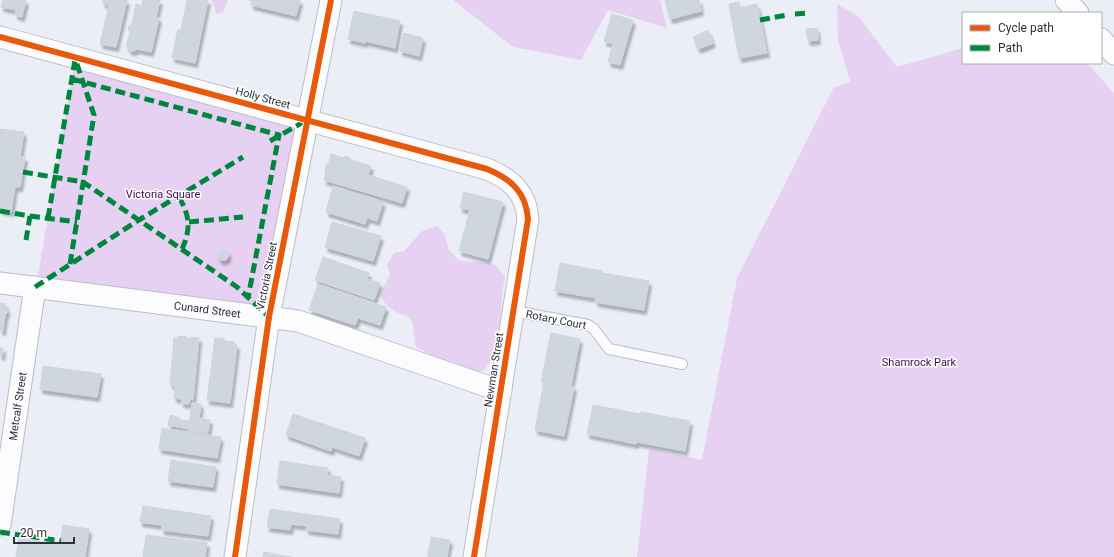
<svg xmlns="http://www.w3.org/2000/svg" width="1114" height="557" font-family="Roboto,sans-serif">
<style>
.green{fill:#e7d1f2}
.building{fill:#d0d6e0;stroke:#ced4dc;filter:url(#shadow)}
.lines{fill:none;stroke-linecap:round;stroke-linejoin:round}
.service-casing{stroke:#babdc6;stroke-width:12}
.minor-casing{stroke:#babdc6;stroke-width:23}
.service{stroke:#fcfcfe;stroke-width:10}
.minor{stroke:#fcfcfe;stroke-width:21}
.quiet{stroke:#00873e;stroke-width:5;stroke-dasharray:10 5;stroke-linecap:butt}
.cycleway-casing{stroke:#fff;stroke-width:8}
.cycleway{stroke:#e8590c;stroke-width:6}
.labels{text-anchor:middle;dominant-baseline:central;stroke-width:3;stroke-linejoin:round;paint-order:stroke}
.street-label{font-size:11px;fill:#2d303b;stroke:#fff}
.park-label{font-size:11px;fill:#420a4e;stroke:#fff}
</style>
<defs>
<filter id="shadow"><feDropShadow dx="2.5" dy="4.5" stdDeviation="1" flood-color="#0004"/></filter>
</defs>
<rect width="100%" height="100%" fill="#ebeef7"/>
<!-- green -->
<path class="green" d="M 212,0 L 228,0 L 223,13 L 216,14 Z
M 453,0 L 660,0 L 667,28 L 608,10 L 581,60 L 513,47 Z
M 837,4 L 858,16 L 897,67 L 963,48 L 963,63 L 1087,63 L 1114,93 L 1114,557 L 637,557 L 649,449 L 702,460 L 737,278 L 834,87 L 850,82 L 838,40 Z
M 75,58 L 307,120 L 269,317 L 36,287 Z
M 437,226 L 444,233 L 449,250 L 460,261 C 469,262 490,260 496,266 C 499,269 502,273 505,276 L 502,293 L 501,316 L 497,340 L 492,358 L 485,370 L 476,372 L 452,362 L 436,358 L 416,347 C 414,340 414,328 412,322 C 408,315 401,315 396,312 C 389,308 383,302 380,295 L 385,284 L 390,275 L 387,264 L 394,253 L 404,251 L 422,231 Z"/>
<!-- building -->
<path class="building" d="M 3,0 L 26,0 L 22,17 L 15,15 L 16,10 L 1,7 Z
M 102,0 L 127,0 L 116,47 L 100,44 L 109,5 L 104,4 Z
M 143,0 L 160,0 L 156,17 L 159,18 L 151,52 L 137,49 L 134,51 L 130,51 L 128,47 L 126,47 L 130,32 L 128,30 L 129,26 L 132,24 L 136,4 L 142,6 Z
M 187,0 L 208,0 L 195,63 L 172,58 L 178,29 L 181,30 Z
M 249,0 L 300,0 L 296,16 L 251,5 L 252,1 Z
M 665,0 L 699,0 L 701,11 L 670,19 Z
M 739,2 L 740,8 L 757,4 L 767,53 L 739,58 L 729,4 Z
M 354,11 L 400,21 L 395,48 L 365,41 L 365,43 L 348,39 Z
M 612,14 L 633,20 L 620,65 L 608,62 L 613,44 L 604,41 Z
M 817,28 L 818,40 L 808,41 L 806,29 Z
M 708,30 L 713,43 L 698,49 L 693,37 Z
M 404,33 L 423,38 L 419,56 L 400,51 Z
M 0,129 L 24,132 L 20,157 L 25,157 L 20,187 L 15,187 L 11,212 L 0,210 Z
M 331,154 L 343,158 L 345,156 L 350,158 L 351,160 L 371,166 L 368,175 L 407,187 L 402,203 L 324,180 L 326,171 L 325,169 L 326,165 L 329,163 Z
M 333,186 L 383,202 L 377,221 L 367,218 L 365,224 L 326,212 Z
M 464,192 L 503,202 L 488,259 L 459,251 L 470,210 L 460,208 Z
M 332,222 L 381,236 L 373,261 L 325,247 Z
M217.5 255a5.5 5.5 0 1 1 11 0a5.5 5.5 0 1 1-11 0Z
M 323,257 L 369,273 L 367,279 L 380,283 L 374,300 L 315,280 Z
M 560,263 L 602,271 L 602,273 L 649,281 L 644,310 L 595,302 L 596,298 L 555,291 Z
M 318,284 L 386,307 L 380,325 L 358,318 L 355,325 L 309,310 Z
M 0,303 L 6,304 L 5,307 L 7,309 L 7,313 L 5,315 L 3,331 L 0,330 Z
M 551,333 L 580,339 L 571,386 L 574,387 L 564,436 L 535,430 L 544,382 L 541,382 Z
M 178,336 L 187,337 L 187,339 L 190,339 L 191,337 L 199,338 L 193,400 L 190,399 L 189,404 L 181,403 L 182,399 L 174,398 L 175,385 L 170,384 L 174,338 L 178,338 Z
M 215,338 L 225,339 L 224,344 L 226,344 L 226,341 L 234,342 L 234,345 L 237,345 L 230,403 L 207,400 Z
M 0,348 L 3,348 L 2,356 L 0,356 Z
M 43,366 L 101,374 L 97,397 L 40,389 Z
M 192,403 L 201,404 L 199,418 L 210,420 L 208,433 L 188,431 Z
M 593,405 L 640,414 L 641,412 L 690,421 L 685,451 L 637,442 L 636,444 L 587,434 Z
M 293,414 L 365,438 L 359,456 L 332,447 L 331,451 L 286,435 Z
M 170,415 L 180,418 L 178,427 L 168,425 Z
M 180,420 L 189,421 L 187,429 L 178,427 Z
M 162,428 L 221,437 L 217,458 L 159,449 Z
M 171,460 L 216,467 L 213,487 L 168,481 Z
M 280,461 L 328,468 L 327,475 L 341,477 L 339,493 L 277,484 Z
M 143,506 L 211,516 L 208,536 L 162,530 L 162,525 L 140,522 Z
M 270,509 L 340,519 L 338,534 L 306,530 L 307,526 L 291,524 L 290,530 L 267,527 Z
M 63,525 L 89,529 L 85,557 L 16,557 L 19,538 L 60,545 Z
M 146,535 L 207,543 L 205,557 L 143,557 Z
M 431,537 L 450,540 L 447,557 L 428,554 Z
M 264,552 L 291,557 L 263,557 Z
M 428,554 L 445,557 L 428,557 Z"/>
<g class="lines">
<!-- service casing -->
<g class="service-casing">
<path id="service" d="M 514,311 L 588,325 L 594,329 L 609,349 L 682,364"/>
</g>
<!-- minor casing -->
<g class="minor-casing">
<g id="minor">
<path d="M 1066,0 L 1078,13"/>
<path d="M 0,37 L 487,169 C 511,179 526,192 528,219 L 474,557"/>
<path d="M 1101,39 L 1114,54"/>
<path id="s1" d="M 0,283 L 298,321 L 501,391"/>
<path id="s2" d="M 0,525 L 35,287"/>
<path d="M 235,557 L 269,317 L 331,0"/>
</g>
</g>
<!-- service -->
<use href="#service" class="service"/>
<!-- minor -->
<use href="#minor" class="minor"/>
<!-- quiet -->
<path class="quiet" d="M 795,14 L 807,13
M 760,20 L 787,15
M 72,79 L 279,135 L 248,298
M 270,141 L 307,120
M 23,172 L 83,182 L 237,287 L 269,317
M 179,197 C 190,216 191,229 182,249
M 0,211 L 30,216 L 26,240
M 30,216 L 77,222
M 48,218 L 75,60
M 189,222 L 243,217
M 70,264 L 94,115 L 75,58
M 35,287 L 139,220 L 243,157
M 0,532 L 61,541"/>
<!-- cycleway casing -->
<g class="cycleway-casing">
<path id="cycleway" d="M 0,37 L 487,169 C 511,179 526,192 528,219 L 474,557
M 235,557 L 269,317 L 331,0"/>
</g>
<!-- cycleway -->
<use href="#cycleway" class="cycleway"/>
</g>
<g class="labels">
<!-- street labels -->
<g class="street-label">
<text transform="translate(263 98) rotate(15)">Holly Street</text>
<text transform="translate(267 276) rotate(-79)">Victoria Street</text>
<text stroke="none"><textPath href="#s1" startOffset="209">Cunard Street</textPath></text>
<text transform="translate(556 320) rotate(11)">Rotary Court</text>
<text transform="translate(494 370) rotate(-81)">Newman Street</text>
<text stroke="none"><textPath href="#s2" startOffset="120">Metcalf Street</textPath></text>
</g>
<!-- park labels -->
<g class="park-label">
<text x="163" y="194">Victoria Square</text>
<text x="919" y="362">Shamrock Park</text>
</g>
</g>
<!-- legend -->
<rect x="962" y="12" width="140" height="52" fill="#ffffff" stroke="#abacb1"/>
<rect x="970" y="25" width="20" height="6" fill="#e8590c" stroke="#abacb1"/>
<text x="998" y="32" font-size="12" fill="#2d303b">Cycle path</text>
<rect x="970" y="45" width="20" height="6" fill="#00873e" stroke="#abacb1"/>
<text x="998" y="52" font-size="12" fill="#2d303b">Path</text>
<!-- scale -->
<path d="M14 537v6h60v-6" fill="none" stroke="#2d303b" stroke-width="2"/>
<text x="20" y="537" font-size="12" fill="#2d303b" stroke="#ffffff" stroke-width="3" paint-order="stroke">20 m</text>
</svg>
